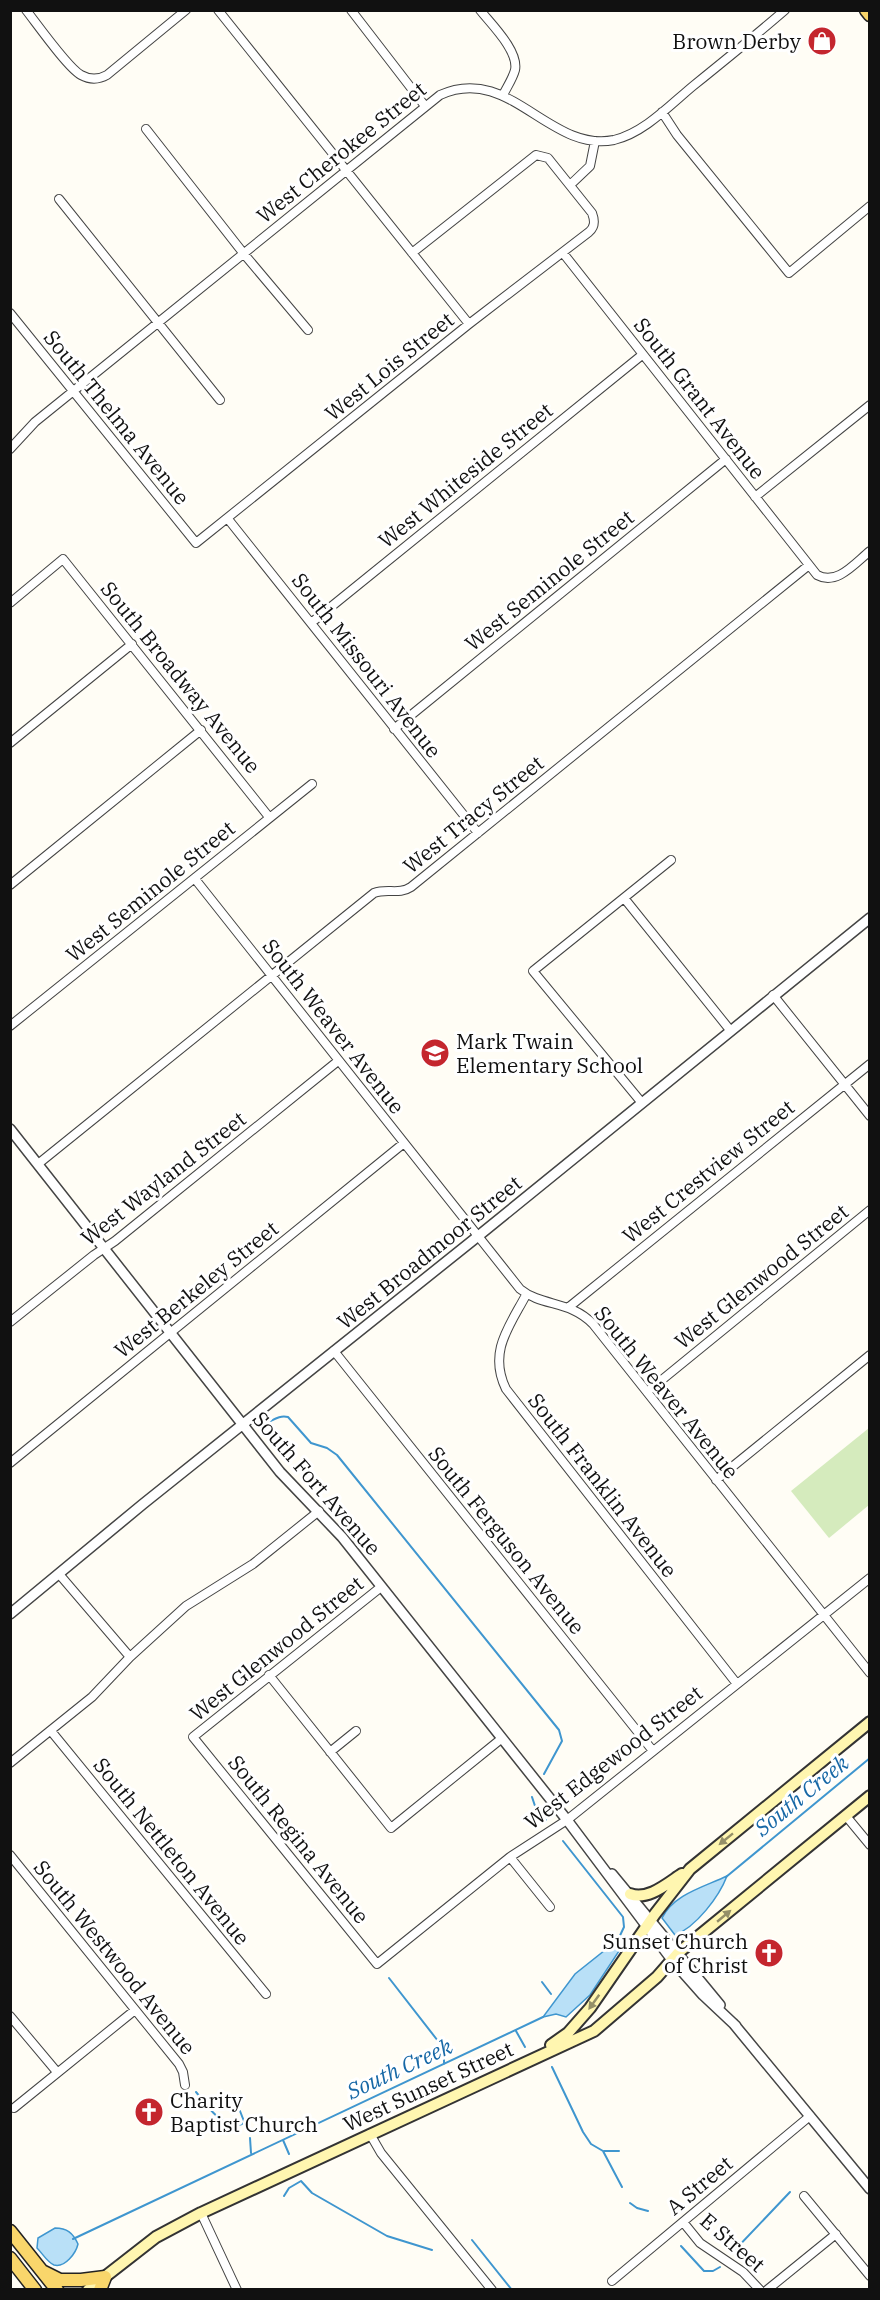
<svg xmlns="http://www.w3.org/2000/svg" width="880" height="2300" font-family="'IBM Plex Serif',serif">
<style>
.green{fill:#d5ebbd}
.water{fill:#b9e0f7;stroke:#3f96cf;stroke-width:1.5}
.lines{fill:none;stroke-linecap:round;stroke-linejoin:round}
.stream{stroke:#3f96cf;stroke-width:2}
.minor-casing{stroke:#444;stroke-width:10}
.tertiary-casing{stroke:#444;stroke-width:12}
.secondary-casing{stroke:#333;stroke-width:14}
.primary-casing{stroke:#222;stroke-width:15}
.minor{stroke:#fff;stroke-width:8}
.tertiary{stroke:#fff;stroke-width:9}
.secondary{stroke:#fff6b0;stroke-width:10}
.primary{stroke:#f9d66b;stroke-width:12}
.oneway{fill:#948f68}
.labels{text-anchor:middle;dominant-baseline:central;stroke-width:6;stroke-linejoin:round;paint-order:stroke}
.poi-label{font-size:21px;fill:#111;stroke:#fff;text-anchor:end}
.street-label{font-size:21px;fill:#111;stroke:#fff}
.water-label{font-size:22px;font-style:italic;fill:#1768a6;stroke:#fff}
</style>
<rect width="100%" height="100%" fill="#fffdf5"/>
<!-- green -->
<path class="green" d="M 869,1428 L 869,1505 L 829,1538 L 791,1491 Z"/>
<!-- water -->
<path class="water" d="M 727,1876 C 719,1897 696,1927 675,1935 L 662,1918 C 674,1894 704,1887 727,1876 Z
M 614,1943 L 621,1948 L 590,1995 L 566,2017 L 556,2014 L 543,2017 L 575,1974 Z
M 55,2228 C 67,2228 73,2233 78,2244 C 76,2253 65,2268 54,2265 C 48,2263 42,2253 37,2248 L 38,2238 Z"/>
<g class="lines">
<!-- stream -->
<path class="stream" d="M 260,1425 C 270,1424 277,1414 288,1417 L 311,1443 L 327,1448 L 337,1455 L 559,1730 L 562,1741 L 544,1774
M 532,1797 L 535,1806 L 546,1820
M 563,1841 L 623,1917 L 624,1927 L 616,1944
M 726,1877 L 870,1758
M 389,1978 L 438,2041
M 542,1982 L 551,1994
M 516,2031 L 525,2047
M 444,2064 L 444,2049
M 552,2067 L 583,2132 L 591,2144 L 603,2151 L 622,2187
M 196,2092 C 208,2106 223,2132 245,2123
M 240,2111 L 247,2129
M 250,2138 L 251,2153
M 283,2140 L 289,2154
M 604,2151 L 619,2151
M 284,2196 L 289,2188 L 301,2181 L 312,2193 L 387,2236 L 432,2250
M 630,2203 L 637,2208 L 648,2211
M 73,2239 L 543,2017
M 472,2240 L 512,2290
M 681,2246 L 704,2271 L 713,2271 L 720,2267
M 732,2253 L 790,2192"/>
<!-- minor casing -->
<g class="minor-casing">
<path id="minor" d="M 26,10 C 37,24 68,68 81,75 C 90,80 98,80 107,75 L 186,10
M 218,10 L 469,324
M 351,10 L 425,106
M 480,10 C 491,24 519,51 515,70 C 513,78 507,87 503,95
M 662,112 L 677,135 L 789,273 L 870,206
M 146,129 L 244,254 L 308,330
M 570,185 L 590,166 L 595,141
M 59,199 L 220,400
M 563,253 L 817,575 C 837,586 855,563 870,551
M 10,313 L 196,543 L 469,324 L 589,232 C 595,227 595,221 592,213 L 548,158 L 536,155 L 412,253
M 10,449 L 35,422 L 440,95 C 509,63 549,153 614,140 C 644,133 670,105 693,86 C 724,61 755,36 785,10
M 755,497 L 870,405
M 228,519 L 478,833
M 10,603 L 63,559 L 269,817
M 311,623 L 642,355
M 394,729 L 726,459
M 10,743 L 132,644
M 195,879 L 520,1289 C 542,1307 570,1300 593,1324 L 870,1673
M 10,885 L 201,730
M 624,898 L 730,1030
M 773,995 L 870,1116
M 10,1026 L 312,784
M 642,1103 L 533,971 L 671,860
M 38,1164 L 374,893 C 387,888 399,895 411,887 L 809,565
M 526,1295 C 509,1327 488,1352 506,1389 L 737,1684
M 569,1307 L 870,1064
M 10,1322 L 94,1255 L 115,1241 L 338,1061
M 334,1351 L 653,1751
M 647,1392 L 870,1210
M 10,1463 L 404,1143
M 716,1480 L 870,1355
M 59,1574 L 130,1657
M 381,1587 L 193,1737 L 377,1964 L 510,1857 L 567,1820 L 870,1578
M 269,1675 L 391,1828 L 501,1739
M 51,1731 L 266,1994
M 330,1752 L 356,1731
M 10,1763 L 92,1697 L 130,1657 L 186,1606 L 253,1564 L 319,1511
M 846,1816 L 870,1845
M 10,1855 L 179,2064 L 183,2072 L 185,2085
M 510,1857 L 550,1907
M 10,2016 L 57,2072
M 14,2108 L 135,2010
M 370,2134 L 381,2153 L 492,2290
M 804,2196 L 870,2276
M 201,2213 L 237,2290
M 683,2222 L 700,2243 L 743,2272 L 760,2290
M 612,2281 L 810,2116
M 767,2290 L 836,2234"/>
</g>
<!-- tertiary casing -->
<g class="tertiary-casing">
<path id="tertiary" d="M 10,1129 L 280,1472 L 342,1537 L 567,1820 L 672,1960 L 703,1995 L 736,2026
M 10,1614 L 143,1504 L 477,1237 L 870,918
M 612,1874 L 720,2005
M 733,2023 L 870,2189"/>
</g>
<!-- secondary casing -->
<g class="secondary-casing">
<path id="secondary" d="M 630,1894 C 648,1901 668,1883 682,1874
M 551,2045 L 568,2033 L 590,2008 L 655,1914 L 690,1869 L 870,1722
M 88,2290 L 156,2237 L 201,2213 L 594,2031 L 657,1977 L 678,1953 L 870,1796"/>
</g>
<!-- primary casing -->
<g class="primary-casing">
<path id="primary" d="M 866,10 L 870,15
M 10,2231 L 57,2290
M 10,2258 L 35,2290
M 42,2271 L 60,2280 L 81,2280 L 105,2277 L 100,2290"/>
</g>
<!-- minor -->
<use href="#minor" class="minor"/>
<!-- tertiary -->
<use href="#tertiary" class="tertiary"/>
<!-- secondary -->
<use href="#secondary" class="secondary"/>
<!-- primary -->
<use href="#primary" class="primary"/>
</g>
<!-- one-way arrows -->
<defs><path id="oneway-solid" d="M-6-.8H1V-3.2L6.5 0L1 3.2V.8H-6Z" transform="scale(1.5)"/></defs>
<g class="oneway">
<use href="#oneway-solid" transform="translate(726 1839) rotate(141)"/>
<use href="#oneway-solid" transform="translate(724 1916) rotate(-40)"/>
<use href="#oneway-solid" transform="translate(594 2002) rotate(126)"/>
</g>
<!-- icons -->
<defs>
<g id="shop-disc" transform="scale(1.5)"><circle r="9.5" fill="#c4262e" stroke="#fff"/><path d="M-5-2.5h2.3a2.7 3.5 0 0 1 5.4 0H5L5.5 6h-11ZM-1.5-2.5h3a1.5 2.3 0 0 0-3 0Z" fill="#fff"/></g>
<g id="school-disc" transform="scale(1.5)"><circle r="9.5" fill="#c4262e" stroke="#fff"/><path d="M0-5L7-2L0 1L-7-2ZM-4 1L0 2.5L4 1V4Q0 6-4 4Z" fill="#fff"/></g>
<g id="church-disc" transform="scale(1.5)"><circle r="9.5" fill="#c4262e" stroke="#fff"/><path d="M-1.2-6h2.4v3.5h3.3v2.4h-3.3V6h-2.4V-.1h-3.3v-2.4h3.3Z" fill="#fff"/></g>
</defs>
<g fill-rule="evenodd">
<use href="#shop-disc" x="822" y="41"/>
<use href="#school-disc" x="435" y="1053"/>
<use href="#church-disc" x="769" y="1953"/>
<use href="#church-disc" x="149" y="2112"/>
</g>
<g class="labels">
<!-- poi labels -->
<g class="poi-label">
<text x="801" y="41">Brown Derby</text>
<text x="456" y="1041" text-anchor="start">Mark Twain<tspan x="456" dy="24">Elementary School</tspan></text>
<text x="748" y="1941">Sunset Church<tspan x="748" dy="24">of Christ</tspan></text>
<text x="170" y="2100" text-anchor="start">Charity<tspan x="170" dy="24">Baptist Church</tspan></text>
</g>
<!-- street labels -->
<g class="street-label">
<text transform="translate(341 152) rotate(-39)">West Cherokee Street</text>
<text transform="translate(389 366) rotate(-39)">West Lois Street</text>
<text transform="translate(700 398) rotate(52)">South Grant Avenue</text>
<text transform="translate(117 417) rotate(51)">South Thelma Avenue</text>
<text transform="translate(465 475) rotate(-39)">West Whiteside Street</text>
<text transform="translate(549 580) rotate(-39)">West Seminole Street</text>
<text transform="translate(367 665) rotate(52)">South Missouri Avenue</text>
<text transform="translate(181 677) rotate(51)">South Broadway Avenue</text>
<text transform="translate(473 814) rotate(-39)">West Tracy Street</text>
<text transform="translate(150 891) rotate(-39)">West Seminole Street</text>
<text transform="translate(334 1026) rotate(52)">South Weaver Avenue</text>
<text transform="translate(708 1171) rotate(-39)">West Crestview Street</text>
<text transform="translate(163 1178) rotate(-38)">West Wayland Street</text>
<text transform="translate(429 1252) rotate(-39)">West Broadmoor Street</text>
<text transform="translate(761 1276) rotate(-39)">West Glenwood Street</text>
<text transform="translate(196 1289) rotate(-39)">West Berkeley Street</text>
<text transform="translate(667 1392) rotate(51)">South Weaver Avenue</text>
<text transform="translate(317 1483) rotate(49)">South Fort Avenue</text>
<text transform="translate(603 1485) rotate(52)">South Franklin Avenue</text>
<text transform="translate(507 1540) rotate(51)">South Ferguson Avenue</text>
<text transform="translate(276 1648) rotate(-39)">West Glenwood Street</text>
<text transform="translate(613 1757) rotate(-38)">West Edgewood Street</text>
<text transform="translate(299 1839) rotate(51)">South Regina Avenue</text>
<text transform="translate(172 1851) rotate(51)">South Nettleton Avenue</text>
<text transform="translate(115 1957) rotate(51)">South Westwood Avenue</text>
<text transform="translate(428 2086) rotate(-25)">West Sunset Street</text>
<text transform="translate(699 2185) rotate(-40)">A Street</text>
<text transform="translate(733 2242) rotate(41)">E Street</text>
</g>
<!-- water labels -->
<g class="water-label">
<text transform="translate(801 1795) rotate(-39)">South Creek</text>
<text transform="translate(399 2068) rotate(-25)">South Creek</text>
</g>
</g>
<!-- border -->
<rect width="880" height="2300" fill="none" stroke="#111111" stroke-width="24"/>
</svg>
